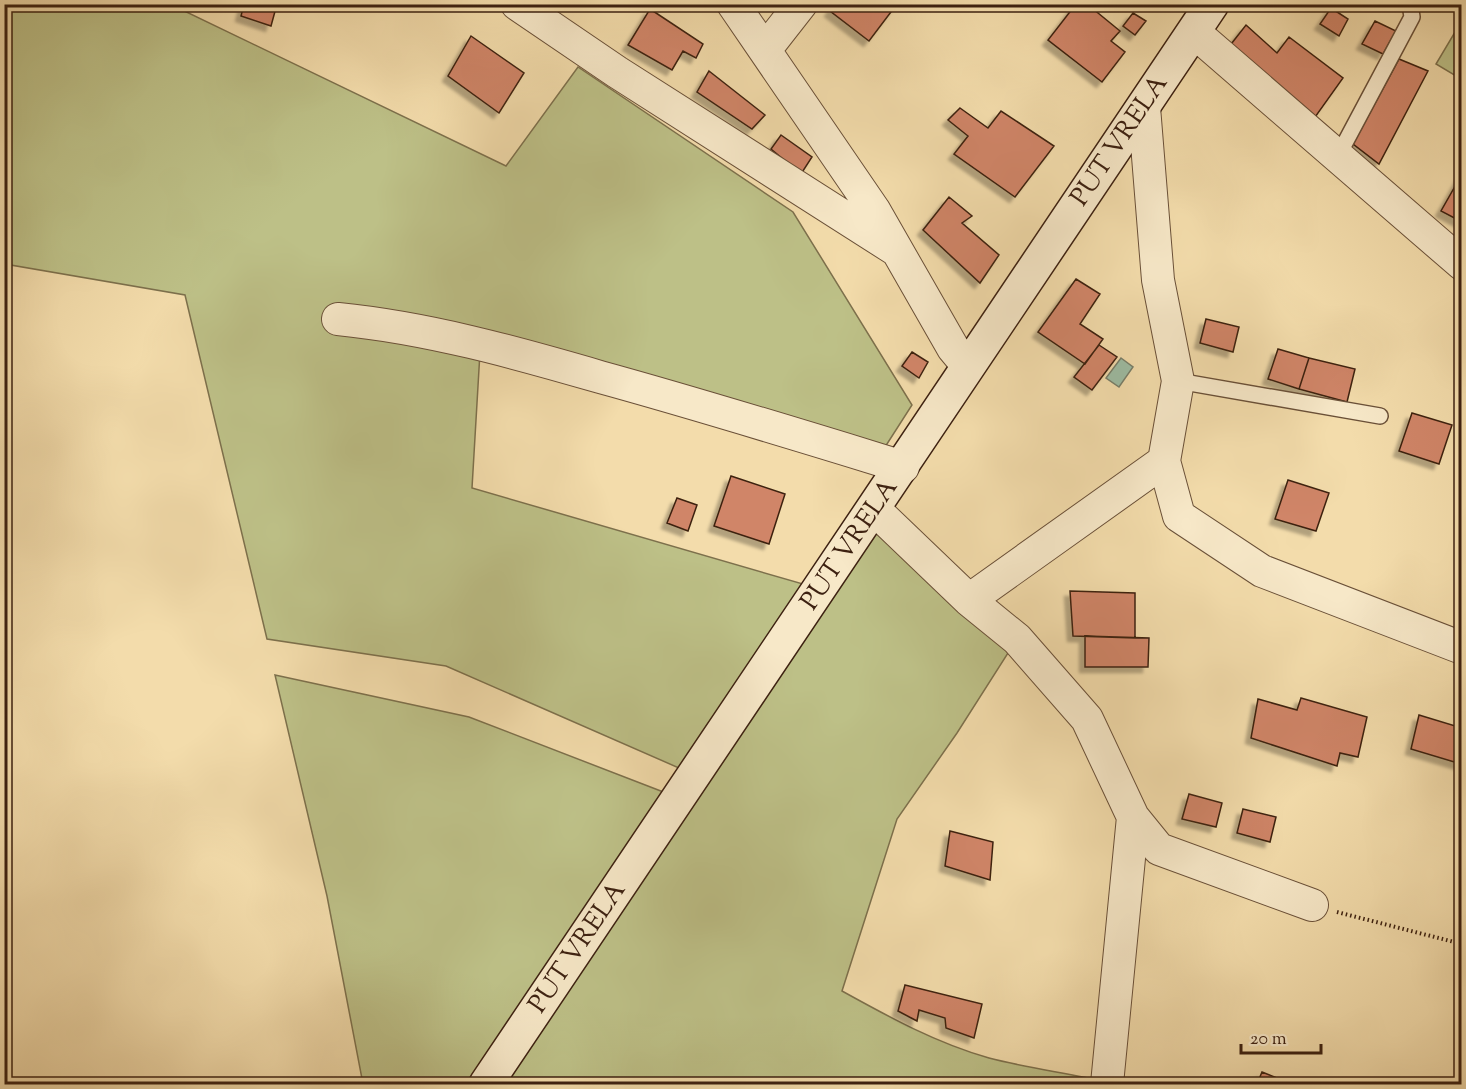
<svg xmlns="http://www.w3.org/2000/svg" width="1466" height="1089" font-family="'Sorts Mill Goudy',serif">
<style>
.green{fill:#bdc087;stroke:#7d704c;stroke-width:1.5}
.water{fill:#9dbca3;stroke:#777e69;stroke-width:1.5}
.building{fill:#d08567;stroke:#3d2111;stroke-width:1.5;filter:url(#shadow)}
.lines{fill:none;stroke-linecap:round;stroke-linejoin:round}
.lane-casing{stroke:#6a5038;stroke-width:18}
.street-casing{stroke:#6a5038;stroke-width:34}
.secondary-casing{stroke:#3d2111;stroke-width:36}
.path{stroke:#3d2111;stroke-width:4;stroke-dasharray:1.5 3;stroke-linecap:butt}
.lane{stroke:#f7e8c8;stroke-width:15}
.street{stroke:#f7e8c8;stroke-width:32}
.secondary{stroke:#f7e8c8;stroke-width:33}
.labels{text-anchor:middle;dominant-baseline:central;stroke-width:4.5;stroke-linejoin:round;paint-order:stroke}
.street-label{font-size:26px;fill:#3d2111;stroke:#f7e8c8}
</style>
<defs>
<filter id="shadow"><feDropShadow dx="-5.5" dy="5.5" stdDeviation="1.5" flood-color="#0004"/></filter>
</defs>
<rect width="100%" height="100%" fill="#f3dcab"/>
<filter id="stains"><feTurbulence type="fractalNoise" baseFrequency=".00333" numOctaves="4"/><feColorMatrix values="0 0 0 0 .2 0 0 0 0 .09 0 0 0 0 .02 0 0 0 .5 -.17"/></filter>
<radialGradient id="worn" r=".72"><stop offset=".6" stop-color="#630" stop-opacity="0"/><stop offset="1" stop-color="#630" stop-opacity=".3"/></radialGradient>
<!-- green -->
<path class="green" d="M 4,5 L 172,5 L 506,166 L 578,67 L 793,212 L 912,405 L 869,472 L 481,335 L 472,488 L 820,589 L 874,509 L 1017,639 L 957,733 L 897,819 L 842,991 C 889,1017 936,1043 989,1058 C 1027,1068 1068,1073 1107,1082 L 1107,1084 L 363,1084 L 327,896 L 275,675 L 469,717 L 679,798 L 695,775 L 446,666 L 267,639 L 185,295 L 5,264 Z
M 1461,22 L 1461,79 L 1436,64 Z"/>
<!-- water -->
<path class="water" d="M 1121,358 L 1133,367 L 1119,387 L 1106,378 Z"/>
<!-- building -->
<path class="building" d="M 244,4 L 277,4 L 271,26 L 241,16 Z
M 835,4 L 897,4 L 869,41 L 830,11 Z
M 1076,4 L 1087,4 L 1120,31 L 1111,41 L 1125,52 L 1102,82 L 1048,40 Z
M 1331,8 L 1348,19 L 1339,36 L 1320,24 Z
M 650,9 L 703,44 L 696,58 L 683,51 L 672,70 L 628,45 Z
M 1133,13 L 1146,21 L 1135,35 L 1123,26 Z
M 1375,21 L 1396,31 L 1383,54 L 1362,44 Z
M 1246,25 L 1277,53 L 1289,37 L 1343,78 L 1313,120 L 1228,48 Z
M 471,36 L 524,73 L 499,113 L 448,76 Z
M 1399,59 L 1428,71 L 1379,164 L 1353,144 Z
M 709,71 L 765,115 L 752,129 L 697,92 Z
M 960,108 L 988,128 L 1001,111 L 1054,146 L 1015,197 L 954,154 L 968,136 L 948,120 Z
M 781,135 L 812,157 L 801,174 L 771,149 Z
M 1462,174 L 1462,222 L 1441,211 Z
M 949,197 L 972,216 L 962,223 L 999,255 L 980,283 L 923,230 Z
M 1076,279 L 1100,294 L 1080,324 L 1103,339 L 1085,364 L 1038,332 Z
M 1206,319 L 1239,327 L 1233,352 L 1200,343 Z
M 1099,345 L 1117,357 L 1092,390 L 1074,377 Z
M 1278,349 L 1309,358 L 1299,389 L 1268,379 Z
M 912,352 L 928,362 L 919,378 L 902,366 Z
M 1309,358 L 1355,369 L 1347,402 L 1299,389 Z
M 1412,413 L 1452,425 L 1439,464 L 1399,451 Z
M 731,476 L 785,494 L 769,544 L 714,526 Z
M 1288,480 L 1329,493 L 1316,531 L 1275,519 Z
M 677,498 L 697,505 L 688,531 L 667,523 Z
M 1070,591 L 1135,593 L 1135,638 L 1073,636 Z
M 1085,636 L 1149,638 L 1148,667 L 1085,667 Z
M 1301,698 L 1367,717 L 1358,757 L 1340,753 L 1337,766 L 1251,738 L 1258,699 L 1297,710 Z
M 1419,715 L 1462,728 L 1461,764 L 1411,749 Z
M 1189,794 L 1222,803 L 1216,827 L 1182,819 Z
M 1243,809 L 1276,817 L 1270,842 L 1237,833 Z
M 950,831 L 993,842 L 990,880 L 945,866 Z
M 905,985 L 982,1004 L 974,1038 L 946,1028 L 945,1018 L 919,1010 L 917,1021 L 898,1011 Z
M 1262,1072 L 1292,1084 L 1257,1084 Z"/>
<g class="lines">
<!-- lane casing -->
<g class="lane-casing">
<path id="lane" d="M 1338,156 L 1412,17 L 1410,4
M 1178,381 L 1380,416"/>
</g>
<!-- street casing -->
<g class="street-casing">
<path id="street" d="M 517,4 L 617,72 L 896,250
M 733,4 L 874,210 L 953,348 L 968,366
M 1194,32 L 1462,264
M 765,50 L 801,4
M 338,319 C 428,328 514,352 600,377 C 702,405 802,436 903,467
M 1164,461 L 1179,516 L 1262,571 L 1462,648
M 874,509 L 969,600 L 1017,639 L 1087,719 L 1133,817 L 1159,849 L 1312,905
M 969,600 L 1164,461 L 1178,381 L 1158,280 L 1144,107
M 1107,1084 L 1133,817"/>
</g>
<!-- secondary casing -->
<g class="secondary-casing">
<path id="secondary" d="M 486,1084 L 1212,4"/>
</g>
<!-- path -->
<path class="path" d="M 1337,912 L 1462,944"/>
<!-- lane -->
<use href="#lane" class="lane"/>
<!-- street -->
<use href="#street" class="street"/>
<!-- secondary -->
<use href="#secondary" class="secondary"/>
</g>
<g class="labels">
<!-- street labels -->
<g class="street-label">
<text transform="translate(1120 141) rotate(-56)">PUT VRELA</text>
<text transform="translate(850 545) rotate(-56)">PUT VRELA</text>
<text transform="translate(578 948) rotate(-56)">PUT VRELA</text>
</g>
</g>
<!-- margin -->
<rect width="1466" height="1089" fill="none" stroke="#f3dcab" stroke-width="24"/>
<rect x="6" y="6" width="1454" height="1077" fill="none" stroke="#3d2111" stroke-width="3"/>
<rect x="12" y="12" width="1442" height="1065" fill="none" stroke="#3d2111" stroke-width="1.5"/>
<!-- scale -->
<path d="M1241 1044v9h80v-9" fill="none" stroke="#3d2111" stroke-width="3"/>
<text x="1250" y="1044" font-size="18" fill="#3d2111" stroke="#f7e8c8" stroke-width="4.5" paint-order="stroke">20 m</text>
<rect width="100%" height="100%" filter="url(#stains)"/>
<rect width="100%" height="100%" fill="url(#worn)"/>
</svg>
